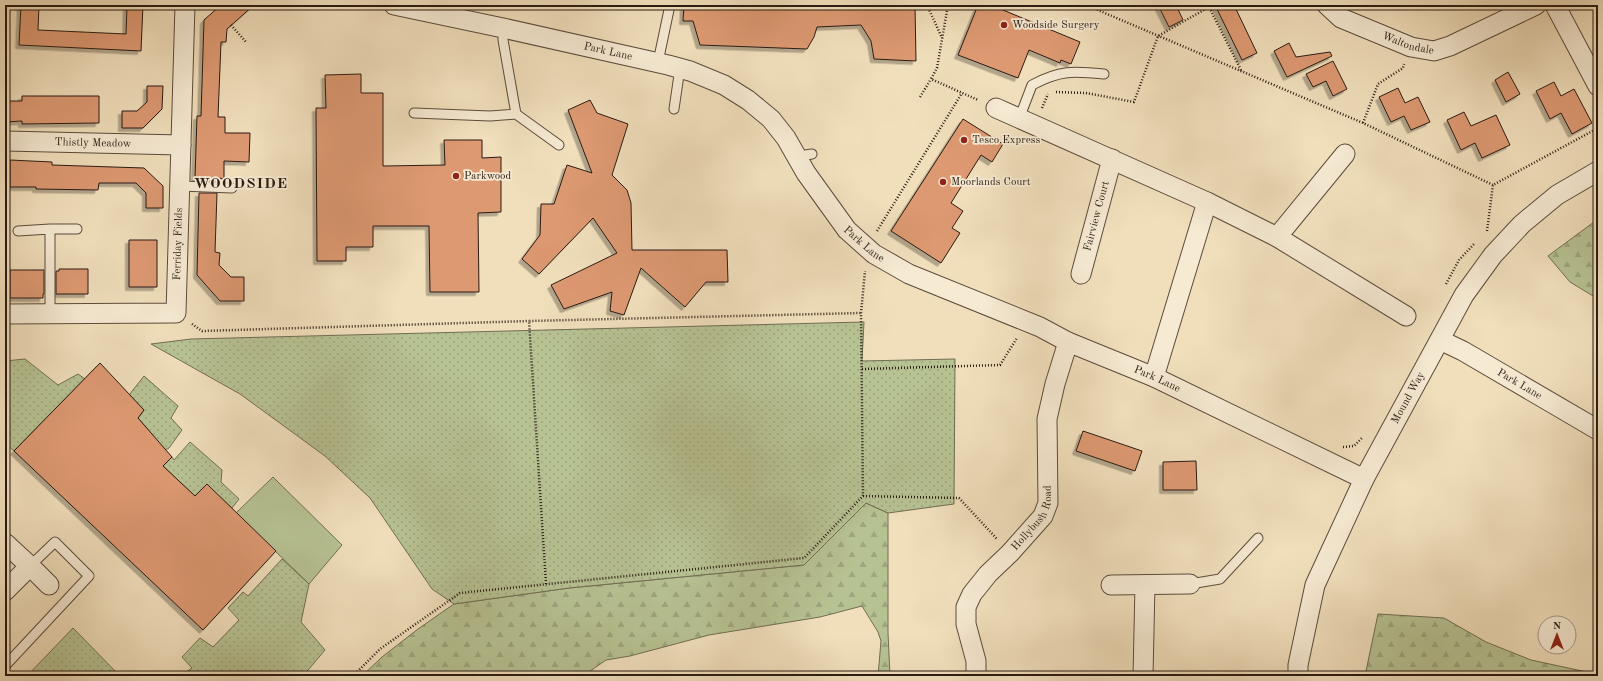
<svg xmlns="http://www.w3.org/2000/svg" width="1603" height="681" font-family="'Old Standard TT',serif">
<style>
.grass{fill:#b7c293;stroke:#706e52}
.forest{fill:url(#forest-firs);stroke:#706e52}
.park{fill:url(#park-dots);stroke:#706e52}
.building{fill:#dd9972;stroke:#291b12;filter:url(#shadow)}
.lines{fill:none;stroke-linecap:round;stroke-linejoin:round}
.service-casing{stroke:#5b4c3c;stroke-width:11}
.minor-casing{stroke:#5b4c3c;stroke-width:21}
.path{stroke:#291b12;stroke-width:2.5;stroke-dasharray:1 2;stroke-linecap:butt}
.service{stroke:#f6ead3;stroke-width:9}
.minor{stroke:#f6ead3;stroke-width:19}
.poi-dot{fill:#8f2418;stroke:#f6ead3;stroke-width:1.5}
.labels{text-anchor:middle;dominant-baseline:central;stroke-width:3.5;stroke-linejoin:round;paint-order:stroke}
.poi-label{font-size:11px;fill:#291b12;stroke:#f6ead3;text-anchor:start}
.street-label{font-size:11px;fill:#291b12;stroke:#f6ead3}
.district-label{font-size:15px;font-weight:bold;letter-spacing:1px;fill:#291b12;stroke:#f6ead3}
</style>
<defs>
<pattern id="forest-firs" width="22" height="20" patternUnits="userSpaceOnUse"><rect width="22" height="20" fill="#b7c293"/><path d="M5 1l3.5 6h-7zM16 11l3.5 6h-7z" fill="#9da67e"/></pattern>
<pattern id="park-dots" width="8" height="8" patternUnits="userSpaceOnUse"><rect width="8" height="8" fill="#b7c293"/><path d="M2 2h.1M6 6h.1" fill="none" stroke="#9da67e" stroke-width="1.8" stroke-linecap="round"/></pattern>
<filter id="shadow"><feDropShadow dx="-3.5" dy="3.5" stdDeviation="0" flood-color="#0004"/></filter>
</defs>
<rect width="100%" height="100%" fill="#f1dfbc"/>
<filter id="stains"><feTurbulence type="fractalNoise" baseFrequency=".005" numOctaves="4"/><feColorMatrix values="0 0 0 0 .2 0 0 0 0 .09 0 0 0 0 .02 0 0 0 .5 -.17"/></filter>
<radialGradient id="worn" r=".72"><stop offset=".6" stop-color="#630" stop-opacity="0"/><stop offset="1" stop-color="#630" stop-opacity=".3"/></radialGradient>
<!-- grass -->
<path class="grass" d="M 273,477 L 342,545 L 309,584 L 236,513 Z"/>
<!-- forest -->
<path class="forest" d="M 1598,219 L 1598,299 L 1570,282 L 1548,256 Z
M 866,503 L 888,513 L 888,633 L 890,676 L 878,676 L 881,641 L 878,632 L 862,606 L 820,617 L 709,635 L 630,656 L 606,660 L 583,676 L 362,676 L 382,657 L 418,629 L 454,604 L 569,588 L 803,565 Z
M 1378,614 L 1444,618 L 1486,642 L 1531,660 L 1596,674 L 1595,676 L 1365,676 Z"/>
<!-- park -->
<path class="park" d="M 864,322 L 862,361 L 955,359 L 954,504 L 888,513 L 866,503 L 804,565 L 569,588 L 454,604 L 432,589 L 370,498 L 325,456 L 240,394 L 151,344 L 191,339 Z
M 25,359 L 58,385 L 78,374 L 85,379 L 14,451 L 5,443 L 5,361 Z
M 144,376 L 178,406 L 171,418 L 182,430 L 169,448 L 165,450 L 138,418 L 144,410 L 129,395 Z
M 190,442 L 222,470 L 221,482 L 239,499 L 232,508 L 207,485 L 195,496 L 163,466 L 172,457 L 174,460 Z
M 282,559 L 309,584 L 301,622 L 325,650 L 303,676 L 180,676 L 192,668 L 182,657 L 200,638 L 213,647 L 239,620 L 228,608 L 243,592 L 248,596 Z
M 73,628 L 120,676 L 27,676 Z"/>
<!-- building -->
<path class="building" d="M 21,5 L 39,5 L 38,30 L 126,34 L 127,5 L 143,5 L 141,51 L 19,45 Z
M 221,5 L 254,5 L 227,29 L 226,42 L 221,42 L 218,117 L 225,117 L 225,133 L 250,133 L 249,162 L 224,161 L 224,179 L 218,178 L 218,181 L 199,181 L 199,178 L 195,178 L 197,116 L 201,116 L 204,20 Z
M 684,5 L 915,5 L 916,61 L 874,59 L 871,41 L 861,25 L 817,27 L 814,37 L 807,49 L 700,45 L 693,21 L 683,21 Z
M 978,5 L 991,5 L 1080,42 L 1071,64 L 1061,60 L 1060,63 L 1029,50 L 1018,78 L 958,55 Z
M 1158,5 L 1176,5 L 1183,20 L 1169,27 Z
M 1215,5 L 1234,5 L 1257,53 L 1242,60 Z
M 1289,43 L 1296,57 L 1330,52 L 1332,56 L 1287,77 L 1274,51 Z
M 1333,61 L 1347,89 L 1333,96 L 1326,81 L 1313,87 L 1306,74 Z
M 1508,72 L 1520,94 L 1506,102 L 1495,80 Z
M 361,74 L 361,93 L 383,93 L 383,166 L 445,165 L 444,140 L 482,140 L 482,158 L 501,157 L 501,212 L 478,213 L 479,292 L 430,292 L 429,226 L 373,226 L 373,247 L 346,247 L 346,261 L 317,261 L 316,108 L 326,108 L 325,75 Z
M 1554,82 L 1561,96 L 1574,89 L 1592,123 L 1572,134 L 1561,113 L 1550,119 L 1536,91 Z
M 147,86 L 163,86 L 162,109 L 143,128 L 122,128 L 122,111 L 137,111 L 147,102 Z
M 1398,88 L 1405,103 L 1418,97 L 1430,122 L 1411,130 L 1404,116 L 1391,122 L 1379,97 Z
M 22,96 L 99,96 L 99,123 L 22,124 L 22,121 L 5,122 L 5,101 L 22,101 Z
M 590,100 L 597,113 L 628,124 L 612,175 L 627,190 L 631,203 L 632,250 L 727,250 L 728,282 L 706,282 L 685,307 L 641,268 L 624,315 L 610,311 L 612,292 L 564,309 L 551,285 L 617,253 L 593,218 L 539,274 L 522,259 L 540,235 L 541,204 L 554,204 L 567,165 L 592,173 L 568,110 Z
M 1464,112 L 1471,126 L 1496,115 L 1510,145 L 1482,158 L 1475,143 L 1461,150 L 1447,120 Z
M 963,119 L 1003,144 L 992,162 L 981,155 L 951,203 L 963,211 L 952,228 L 960,233 L 941,263 L 891,231 Z
M 10,160 L 52,162 L 52,165 L 144,168 L 163,186 L 163,208 L 146,208 L 146,193 L 136,183 L 99,183 L 98,190 L 36,189 L 36,187 L 10,187 Z
M 199,193 L 217,193 L 215,252 L 220,253 L 219,265 L 231,277 L 244,277 L 244,301 L 220,301 L 197,275 Z
M 129,240 L 157,240 L 157,287 L 129,287 Z
M 59,269 L 88,269 L 88,294 L 56,294 L 56,271 L 59,271 Z
M 10,270 L 44,270 L 44,294 L 43,294 L 43,298 L 10,298 Z
M 100,363 L 144,410 L 138,418 L 172,457 L 163,466 L 195,496 L 207,484 L 276,551 L 203,630 L 14,451 Z
M 1083,431 L 1142,451 L 1135,471 L 1076,451 Z
M 1196,461 L 1197,490 L 1163,490 L 1163,462 Z"/>
<g class="lines">
<!-- service casing -->
<g class="service-casing">
<path id="service" d="M 503,28 L 503,40 L 516,114
M 658,62 L 670,5
M 674,109 L 680,68
M 414,113 L 490,116 L 516,114 L 559,145
M 1019,119 L 1032,85 C 1060,70 1073,71 1104,74
M 798,156 L 812,154
M 180,186 L 232,188
M 50,229 L 77,229
M 18,231 L 50,229 L 50,313
M 1190,584 L 1220,579 L 1258,538
M 5,666 L 89,576 L 55,542 L 30,566"/>
</g>
<!-- minor casing -->
<g class="minor-casing">
<g id="minor">
<path id="s1" d="M 394,5 L 503,28 L 668,65 L 690,71 L 724,85 L 748,100 L 771,119 L 786,138 L 806,173 L 847,230 L 874,254 L 909,274 L 1040,327 L 1068,342 L 1154,377 L 1364,479"/>
<path id="s2" d="M 1327,5 L 1341,18 L 1411,47 L 1434,51 L 1450,46 L 1536,5"/>
<path d="M 1555,5 L 1598,86"/>
<path d="M 996,108 L 1207,202 L 1277,237 L 1406,316"/>
<path id="s3" d="M 5,141 L 181,145"/>
<path d="M 1277,237 L 1345,154"/>
<path id="s4" d="M 1081,274 L 1112,159"/>
<path id="s5" d="M 5,314 L 176,313 L 185,5"/>
<path id="s6" d="M 1440,340 L 1463,351 L 1598,430"/>
<path d="M 1154,377 L 1207,202"/>
<path d="M 5,543 L 30,566 L 5,591"/>
<path d="M 30,566 L 49,585"/>
<path d="M 1111,585 L 1190,584"/>
<path id="s7" d="M 976,676 L 976,661 L 966,624 L 966,607 L 972,594 L 988,574 L 1010,553 L 1043,516 L 1048,503 L 1047,419 L 1055,384 L 1068,342"/>
<path d="M 1143,676 L 1145,585"/>
<path id="s8" d="M 1298,676 L 1298,665 L 1315,585 L 1364,479 L 1464,295 L 1493,255 L 1522,224 L 1557,195 L 1598,171"/>
</g>
</g>
<!-- path -->
<path class="path" d="M 927,5 L 942,38
M 948,5 L 937,68 L 931,79 L 978,100
M 1086,5 L 1363,123 L 1493,185
M 1208,5 L 1242,72
M 231,25 L 246,42
M 1056,92 L 1086,93 L 1134,102 L 1158,36 L 1209,7
M 920,97 L 931,79
M 1042,108 L 1048,94
M 1363,123 L 1378,84 L 1403,68 L 1404,64
M 877,231 L 962,93
M 1487,231 L 1493,185 L 1598,128
M 1446,284 L 1459,260 L 1474,244
M 192,324 L 202,331 L 529,321
M 862,369 L 1000,365 L 1017,338
M 1343,447 L 1354,446 L 1363,437
M 863,496 L 959,498 L 997,539
M 546,584 L 529,321 L 861,313
M 353,676 L 380,649 L 460,593 L 804,558 L 863,496 L 861,313 L 865,271"/>
<!-- service -->
<use href="#service" class="service"/>
<!-- minor -->
<use href="#minor" class="minor"/>
</g>
<!-- markers -->
<g class="poi-dot">
<circle cx="1004" cy="25" r="4"/>
<circle cx="964" cy="140" r="4"/>
<circle cx="456" cy="176" r="4"/>
<circle cx="943" cy="182" r="4"/>
</g>
<g class="labels">
<!-- poi labels -->
<g class="poi-label">
<text x="1012" y="25">Woodside Surgery</text>
<text x="972" y="140">Tesco Express</text>
<text x="464" y="176">Parkwood</text>
<text x="951" y="182">Moorlands Court</text>
</g>
<!-- street labels -->
<g class="street-label">
<text stroke="none"><textPath href="#s2" startOffset="91">Waltondale</textPath></text>
<text stroke="none"><textPath href="#s1" startOffset="219">Park Lane</textPath></text>
<text stroke="none"><textPath href="#s3" startOffset="88">Thistly Meadow</textPath></text>
<text stroke="none"><textPath href="#s4" startOffset="60">Fairview Court</textPath></text>
<text stroke="none"><textPath href="#s1" startOffset="555">Park Lane</textPath></text>
<text stroke="none"><textPath href="#s5" startOffset="240">Ferriday Fields</textPath></text>
<text stroke="none"><textPath href="#s1" startOffset="879">Park Lane</textPath></text>
<text stroke="none"><textPath href="#s6" startOffset="91">Park Lane</textPath></text>
<text stroke="none"><textPath href="#s8" startOffset="302">Mound Way</textPath></text>
<text stroke="none"><textPath href="#s7" startOffset="184">Hollybush Road</textPath></text>
</g>
<!-- district labels -->
<g class="district-label">
<text x="241" y="184">WOODSIDE</text>
</g>
</g>
<!-- margin -->
<rect width="1603" height="681" fill="none" stroke="#f1dfbc" stroke-width="20"/>
<rect x="6" y="6" width="1591" height="669" fill="none" stroke="#291b12" stroke-width="2"/>
<rect x="10" y="10" width="1583" height="661" fill="none" stroke="#291b12"/>
<!-- north arrow -->
<g transform="translate(1557 635)"><circle r="19" fill="#f6ead3" stroke="#a49786"/>
<path d="M0-3L7 15L0 10L-7 15Z" fill="#8f2418"/>
<text y="-6" font-size="11" font-weight="bold" text-anchor="middle" fill="#291b12">N</text>
</g>
<rect width="100%" height="100%" filter="url(#stains)"/>
<rect width="100%" height="100%" fill="url(#worn)"/>
</svg>
